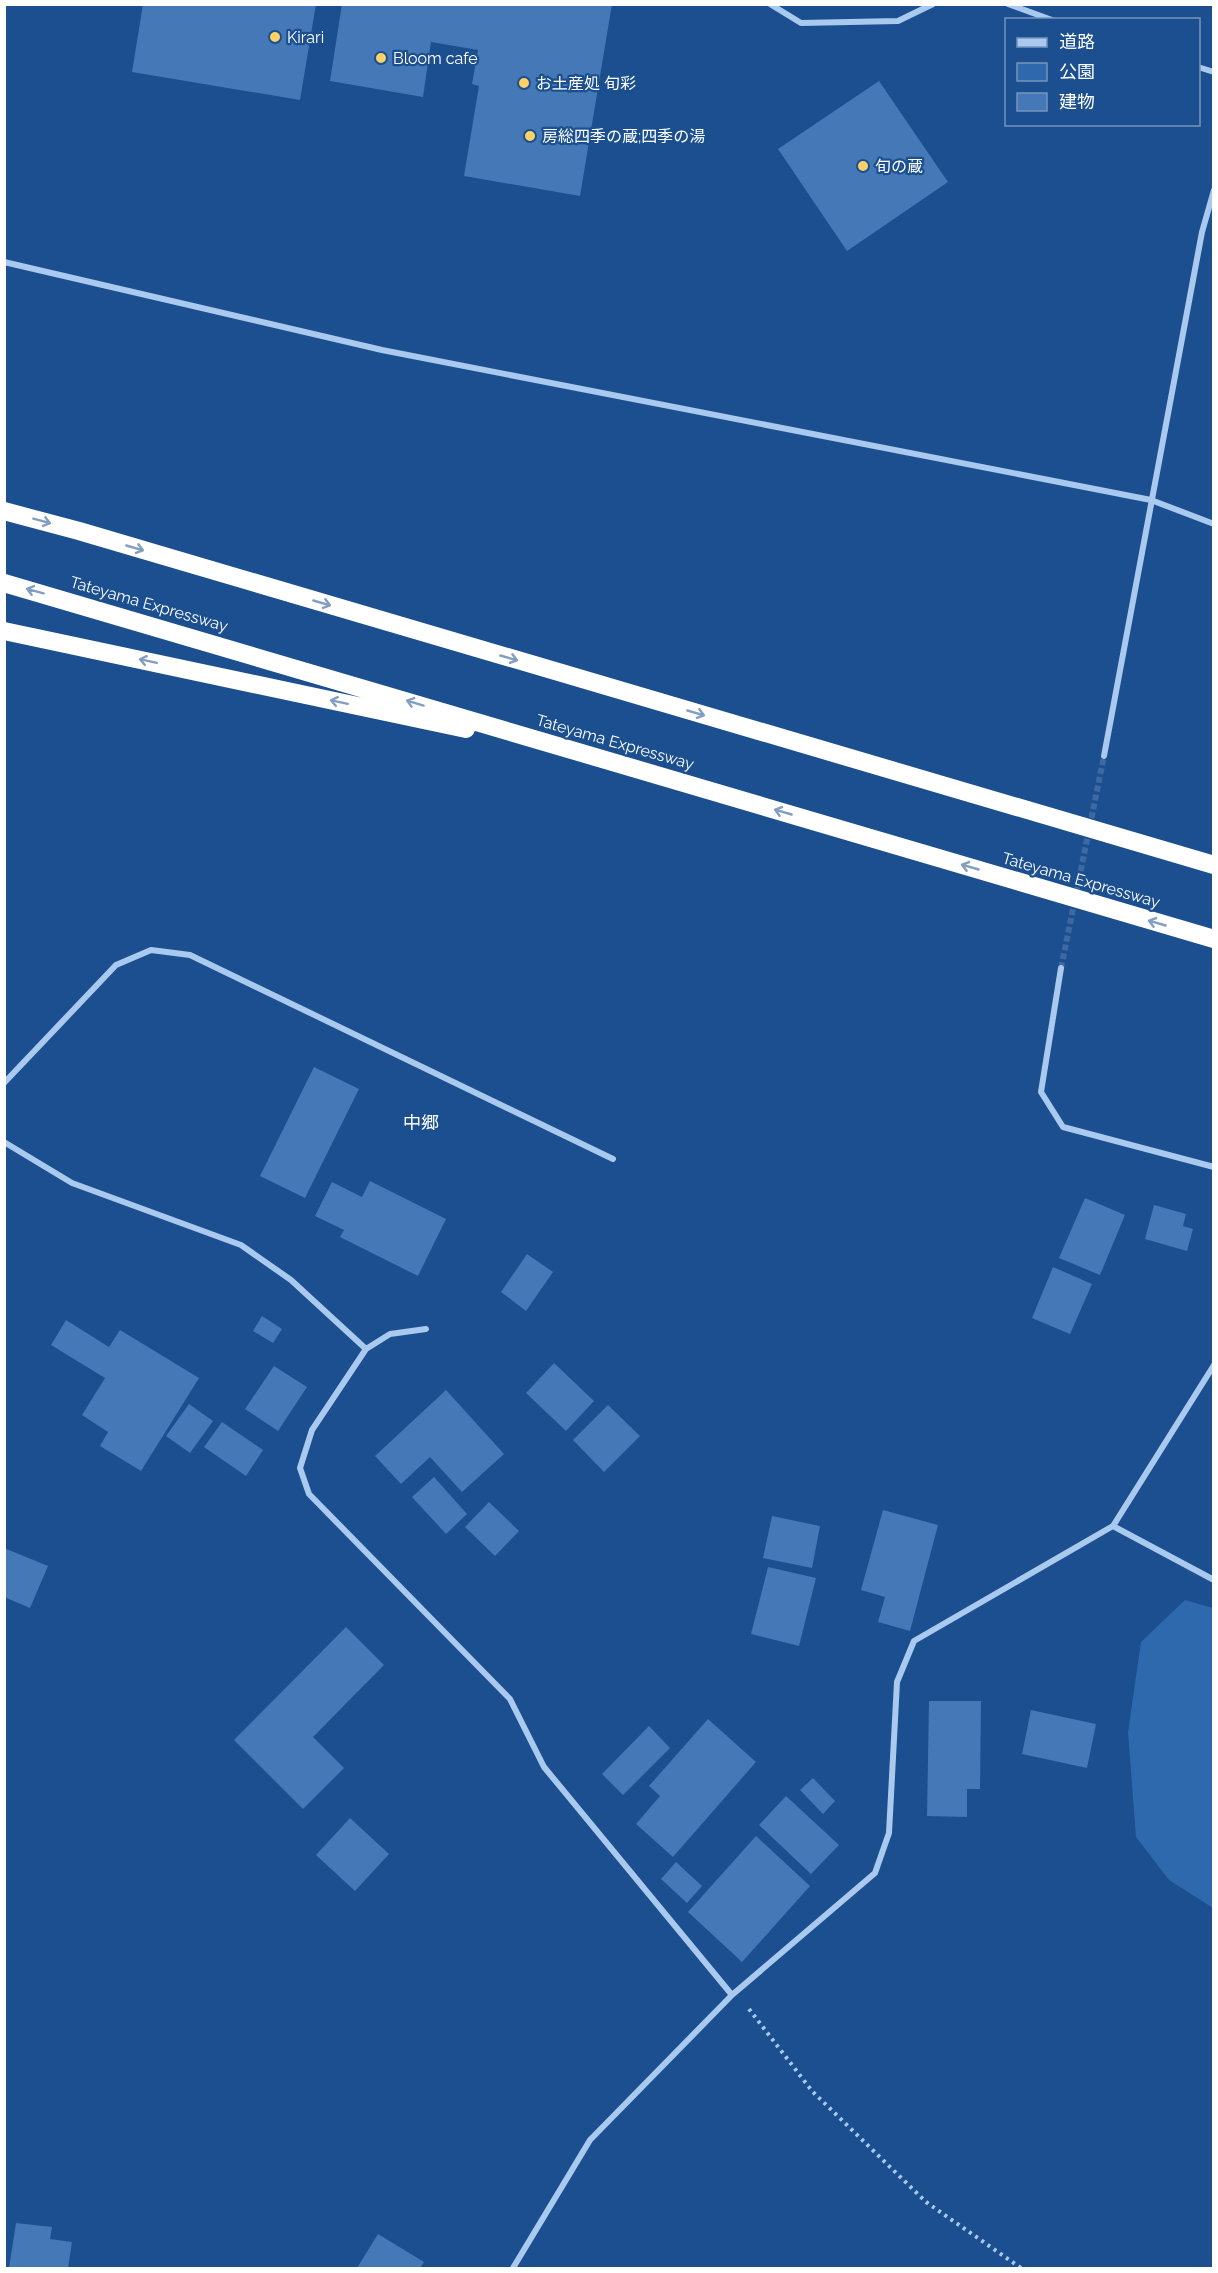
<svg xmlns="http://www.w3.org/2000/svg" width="1218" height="2273" font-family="Raleway,'Noto Sans JP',sans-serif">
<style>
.green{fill:#2e69ad}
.building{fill:#4478b7}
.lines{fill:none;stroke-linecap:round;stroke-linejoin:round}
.street-tunnel{stroke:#3d69a0;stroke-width:6;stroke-dasharray:6 3;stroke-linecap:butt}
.path{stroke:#a9c9ee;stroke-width:4;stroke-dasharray:3 4.5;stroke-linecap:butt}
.street{stroke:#a9c9ee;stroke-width:6}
.highway{stroke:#fff;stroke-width:18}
.oneway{stroke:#829ec1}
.poi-dot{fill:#ffd166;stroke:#1b4f8f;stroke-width:2}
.labels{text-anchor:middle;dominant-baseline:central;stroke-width:4.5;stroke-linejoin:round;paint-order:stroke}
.poi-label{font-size:16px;fill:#fff;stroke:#1b4f8f;text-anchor:start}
.street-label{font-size:16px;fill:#fff;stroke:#1b4f8f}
.neighbourhood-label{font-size:18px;fill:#fff;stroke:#1b4f8f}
</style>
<rect width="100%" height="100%" fill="#1b4f8f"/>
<!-- green -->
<path class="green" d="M 1185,1600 L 1213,1608 L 1213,1908 L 1169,1880 L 1136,1837 L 1128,1732 L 1141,1642 Z"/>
<!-- building -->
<path class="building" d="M 143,4 L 316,4 L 300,100 L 132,72 Z
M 342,4 L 612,4 L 580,196 L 464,176 L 479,86 L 472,84 L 478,50 L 431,42 L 423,97 L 330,81 Z
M 879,81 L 948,182 L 847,251 L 778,149 Z
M 314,1067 L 359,1089 L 305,1198 L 260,1176 Z
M 370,1181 L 446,1219 L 418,1276 L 340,1237 L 344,1230 L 315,1216 L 332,1182 L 362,1197 Z
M 1085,1198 L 1125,1215 L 1100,1275 L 1059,1258 Z
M 1154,1205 L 1186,1214 L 1183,1226 L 1193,1229 L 1187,1251 L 1145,1239 Z
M 527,1254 L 553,1272 L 526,1311 L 501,1292 Z
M 1053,1267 L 1092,1284 L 1070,1334 L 1032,1318 Z
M 262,1316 L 282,1329 L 273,1343 L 253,1331 Z
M 66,1320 L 109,1347 L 120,1330 L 199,1378 L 141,1471 L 100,1446 L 108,1432 L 82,1415 L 105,1378 L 51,1345 Z
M 554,1363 L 594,1401 L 566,1431 L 526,1393 Z
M 274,1366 L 307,1387 L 278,1431 L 245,1409 Z
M 446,1390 L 504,1454 L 462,1492 L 430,1457 L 401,1484 L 375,1456 Z
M 189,1404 L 213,1421 L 190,1453 L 166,1436 Z
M 608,1405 L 640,1436 L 604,1472 L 573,1440 Z
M 222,1422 L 263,1450 L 246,1476 L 204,1447 Z
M 434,1477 L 467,1514 L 446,1534 L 412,1497 Z
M 489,1502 L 519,1531 L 495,1556 L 465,1527 Z
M 883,1510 L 938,1525 L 910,1631 L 878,1622 L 885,1597 L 861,1590 Z
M 772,1516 L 820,1526 L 812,1568 L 763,1558 Z
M 4,1548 L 48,1566 L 30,1608 L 4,1597 Z
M 768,1567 L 816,1578 L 799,1646 L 751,1634 Z
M 346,1627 L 384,1665 L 313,1737 L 344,1768 L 303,1809 L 234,1740 Z
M 929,1701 L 981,1701 L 980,1789 L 967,1789 L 967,1817 L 927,1816 Z
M 1031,1710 L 1096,1724 L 1087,1768 L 1022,1754 Z
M 708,1719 L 756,1762 L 673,1857 L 636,1824 L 660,1796 L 649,1786 Z
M 649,1726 L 670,1748 L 623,1795 L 602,1774 Z
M 813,1778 L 835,1801 L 823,1814 L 800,1790 Z
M 786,1796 L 839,1845 L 811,1874 L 759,1825 Z
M 350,1818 L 389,1854 L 355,1891 L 316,1855 Z
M 756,1836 L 810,1886 L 742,1962 L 688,1912 Z
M 676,1862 L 702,1886 L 687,1903 L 661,1879 Z
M 16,2223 L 52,2227 L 50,2239 L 72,2242 L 68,2268 L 9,2268 Z
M 378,2234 L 424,2262 L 420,2268 L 357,2268 Z"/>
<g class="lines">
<!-- street-tunnel -->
<path class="street-tunnel" d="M 1061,968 L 1104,756"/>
<!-- path -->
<path class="path" d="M 749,2009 L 812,2091 L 926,2202 L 1021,2268"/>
<!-- street -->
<path class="street" d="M 770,4 L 801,23 L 898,21 L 933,4
M 1008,4 L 1052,20
M 1198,67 L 1214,72
M 4,262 L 382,350 L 1151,500 L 1214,524
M 1104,756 L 1202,232 L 1214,190
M 1061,968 L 1041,1092 L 1063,1127 L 1214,1167
M 4,1083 L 116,965 L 151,950 L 190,955 L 613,1159
M 4,1142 L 72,1183 L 241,1245 L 291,1280 L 366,1349
M 426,1329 L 390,1334 L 366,1349 L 312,1430 L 300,1468 L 309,1494 L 510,1699 L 544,1767 L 732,1995
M 1113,1526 L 1214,1580
M 513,2268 L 590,2140 L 732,1995 L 875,1873 L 889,1833 L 897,1682 L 914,1641 L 1113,1526 L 1214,1365"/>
<!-- highway -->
<path class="highway" d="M 4,511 L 79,531 L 1214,865
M 4,583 L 1214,939
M 4,631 L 466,729"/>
</g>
<!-- one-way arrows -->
<defs><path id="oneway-shaft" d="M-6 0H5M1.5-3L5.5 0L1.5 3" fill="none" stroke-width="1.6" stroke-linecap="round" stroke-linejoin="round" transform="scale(1.5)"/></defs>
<g class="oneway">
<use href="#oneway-shaft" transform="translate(42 521) rotate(15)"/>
<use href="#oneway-shaft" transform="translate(135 548) rotate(16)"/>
<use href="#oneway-shaft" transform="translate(35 591) rotate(-165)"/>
<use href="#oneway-shaft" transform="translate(322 603) rotate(16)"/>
<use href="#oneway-shaft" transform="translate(509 658) rotate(16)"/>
<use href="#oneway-shaft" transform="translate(148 661) rotate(-168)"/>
<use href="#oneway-shaft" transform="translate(339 702) rotate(-168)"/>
<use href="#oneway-shaft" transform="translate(415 703) rotate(-163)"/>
<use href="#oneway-shaft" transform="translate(696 713) rotate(16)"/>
<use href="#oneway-shaft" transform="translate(783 812) rotate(-164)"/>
<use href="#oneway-shaft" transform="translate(970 867) rotate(-164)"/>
<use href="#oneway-shaft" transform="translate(1157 923) rotate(-164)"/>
</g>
<!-- markers -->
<g class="poi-dot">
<circle cx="275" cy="37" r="6"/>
<circle cx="381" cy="58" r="6"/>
<circle cx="524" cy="83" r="6"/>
<circle cx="530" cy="136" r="6"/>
<circle cx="863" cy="166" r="6"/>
</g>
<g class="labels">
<!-- poi labels -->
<g class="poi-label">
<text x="287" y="37">Kirari</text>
<text x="393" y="58">Bloom cafe</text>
<text x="536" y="83">お土産処 旬彩</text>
<text x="542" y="136">房総四季の蔵;四季の湯</text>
<text x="875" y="166">旬の蔵</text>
</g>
<!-- street labels -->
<g class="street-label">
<text transform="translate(149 604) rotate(16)">Tateyama Expressway</text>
<text transform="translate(615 742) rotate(16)">Tateyama Expressway</text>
<text transform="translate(1081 880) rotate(16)">Tateyama Expressway</text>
</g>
<!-- neighbourhood labels -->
<g class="neighbourhood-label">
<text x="421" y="1122">中郷</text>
</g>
</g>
<!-- border -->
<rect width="1218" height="2273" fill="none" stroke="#ffffff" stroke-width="12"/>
<!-- legend -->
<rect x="1005" y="18" width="195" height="108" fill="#1b4f8f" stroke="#7695bc" stroke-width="1.5"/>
<rect x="1017" y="38" width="30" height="9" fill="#a9c9ee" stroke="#7695bc" stroke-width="1.5"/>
<text x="1059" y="48" font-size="18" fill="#ffffff">道路</text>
<rect x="1017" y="63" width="30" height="18" fill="#2e69ad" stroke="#7695bc" stroke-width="1.5"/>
<text x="1059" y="78" font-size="18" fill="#ffffff">公園</text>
<rect x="1017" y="93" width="30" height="18" fill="#4478b7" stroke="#7695bc" stroke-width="1.5"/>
<text x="1059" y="108" font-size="18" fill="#ffffff">建物</text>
</svg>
